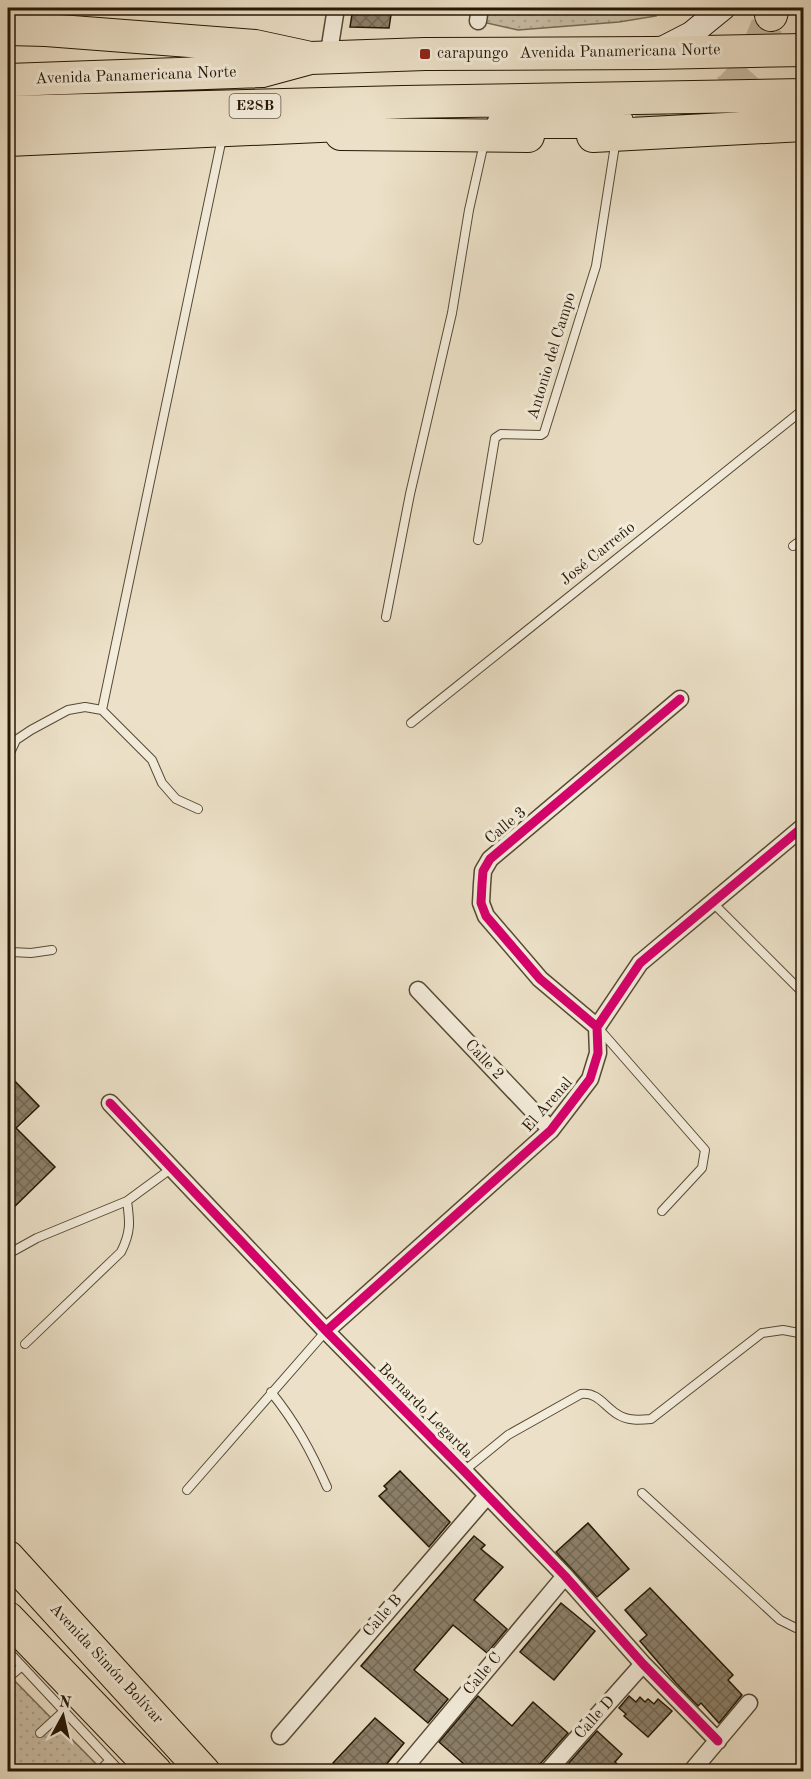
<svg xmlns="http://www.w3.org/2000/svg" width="811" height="1779" font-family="'Old Standard TT',serif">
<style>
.grass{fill:url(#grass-dots);stroke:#776b56;stroke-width:1.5}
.building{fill:url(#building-cross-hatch);stroke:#241704;stroke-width:1.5}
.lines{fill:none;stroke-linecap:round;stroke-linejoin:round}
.highway-tunnel{stroke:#c4b9a1;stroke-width:32;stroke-dasharray:32 16;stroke-linecap:butt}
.lane-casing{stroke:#564a35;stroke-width:10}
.street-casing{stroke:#564a35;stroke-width:19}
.secondary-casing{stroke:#241704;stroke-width:26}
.highway-casing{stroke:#241704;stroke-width:34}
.lane{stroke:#f3ecdb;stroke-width:8}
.street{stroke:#f3ecdb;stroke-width:16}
.secondary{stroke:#f3ecdb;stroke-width:24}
.highway{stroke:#ece1c8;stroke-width:32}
.cycleway-casing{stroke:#f3ecdb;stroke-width:13}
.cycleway{stroke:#d6006c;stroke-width:9}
.poi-dot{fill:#8f2418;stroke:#f3ecdb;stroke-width:2}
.labels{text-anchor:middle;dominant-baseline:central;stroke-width:6;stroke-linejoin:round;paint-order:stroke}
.shield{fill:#f3ecdb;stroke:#625744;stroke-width:1.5}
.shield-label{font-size:15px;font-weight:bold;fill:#241704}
.street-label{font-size:16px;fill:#241704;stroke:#f3ecdb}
.poi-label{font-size:16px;fill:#241704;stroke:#f3ecdb;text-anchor:start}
</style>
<defs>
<pattern id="grass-dots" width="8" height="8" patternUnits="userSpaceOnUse" patternTransform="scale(1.5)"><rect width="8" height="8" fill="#cabfa7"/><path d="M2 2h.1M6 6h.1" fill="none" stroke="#ada38e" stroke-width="1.8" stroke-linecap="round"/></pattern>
<pattern id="building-cross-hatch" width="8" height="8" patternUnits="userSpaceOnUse" patternTransform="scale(1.5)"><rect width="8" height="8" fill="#8c806a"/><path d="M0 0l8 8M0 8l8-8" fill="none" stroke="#726855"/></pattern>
</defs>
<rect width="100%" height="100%" fill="#ece1c8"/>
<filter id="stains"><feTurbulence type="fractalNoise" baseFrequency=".00333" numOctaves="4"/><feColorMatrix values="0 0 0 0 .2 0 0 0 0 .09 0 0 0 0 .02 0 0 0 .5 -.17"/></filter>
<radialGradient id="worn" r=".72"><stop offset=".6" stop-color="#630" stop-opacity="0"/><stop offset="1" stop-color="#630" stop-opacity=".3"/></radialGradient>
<!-- grass -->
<path class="grass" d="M 480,8 L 652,8 L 656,16 L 619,22 L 518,30 L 478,21 Z
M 8,1674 L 103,1771 L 8,1771 Z"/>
<!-- building -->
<path class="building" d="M 353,8 L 392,8 L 389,28 L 350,27 Z
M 8,1074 L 39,1106 L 16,1128 L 55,1167 L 8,1213 Z
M 400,1471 L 450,1522 L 429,1547 L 379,1496 L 387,1489 L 384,1486 Z
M 588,1523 L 629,1569 L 597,1597 L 556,1552 Z
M 474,1536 L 485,1545 L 481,1549 L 503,1567 L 474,1600 L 507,1629 L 487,1653 L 453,1625 L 414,1670 L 448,1699 L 428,1723 L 361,1666 Z
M 650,1588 L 733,1675 L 728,1680 L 742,1695 L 719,1723 L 701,1703 L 698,1706 L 676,1683 L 640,1641 L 647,1635 L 625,1610 Z
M 561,1603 L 595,1631 L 554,1680 L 520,1652 Z
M 478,1696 L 512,1726 L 533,1702 L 568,1733 L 539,1765 L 537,1772 L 473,1772 L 439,1742 Z
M 629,1696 L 636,1702 L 640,1697 L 645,1702 L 648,1699 L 654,1704 L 658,1699 L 672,1711 L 648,1737 L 624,1716 L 626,1714 L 619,1708 Z
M 375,1718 L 404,1743 L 380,1772 L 343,1772 L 333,1763 Z
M 597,1731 L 622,1754 L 615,1762 L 626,1772 L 561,1772 Z"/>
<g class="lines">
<!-- highway-tunnel -->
<path class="highway-tunnel" d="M 636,121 L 690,113 L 731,88 L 750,67 L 771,15"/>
<!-- lane casing -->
<g class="lane-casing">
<path id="lane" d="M 46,25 L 48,8
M 478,540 L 495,438 L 501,434 L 541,435 L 544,433 L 596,266 L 616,139
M 793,546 L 804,538
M 386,617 L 410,494 L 452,313 L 469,210 L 484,143
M 102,710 L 152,760 L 162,783 L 176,799 L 198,809
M 411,723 L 804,409
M 8,757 L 16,740 L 31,730 L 68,710 L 85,707 L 102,710 L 222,138
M 712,902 L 804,994
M 8,947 L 12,952 L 31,953 L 52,950
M 600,1030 L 705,1150 L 702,1168 L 662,1211
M 8,1254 L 37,1238 L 127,1201 L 172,1168
M 25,1344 L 121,1252 C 131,1232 130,1222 127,1201
M 271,1392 C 296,1423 311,1451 327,1487
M 464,1471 L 508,1435 L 581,1394 C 598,1392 604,1406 617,1414 C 627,1421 640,1420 651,1419 L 762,1333 L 783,1330 L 804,1334
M 187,1490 L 326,1331
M 642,1493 L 780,1620 L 796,1628 L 804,1629
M 8,1651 L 121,1772
M 8,1678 L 21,1667
M 40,1733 L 64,1711
M 98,1772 L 110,1760"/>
</g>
<!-- street casing -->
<g class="street-casing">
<path id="street" d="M 478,21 L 480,8
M 328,58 L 336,8
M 418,990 L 551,1130
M 597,1027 L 540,979 L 486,916 L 481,903 L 482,884 L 483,871 L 490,859 L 680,699
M 110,1103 L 326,1331 L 464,1471 L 565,1576 L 643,1664 L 718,1741
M 326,1331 L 551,1130 L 590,1079 L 598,1053 L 597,1027 L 640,963 L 804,826
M 280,1736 L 487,1496
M 401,1772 L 565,1576
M 547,1772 L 643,1664
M 691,1772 L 749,1703"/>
</g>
<!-- secondary casing -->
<g class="secondary-casing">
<path id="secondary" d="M 658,51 L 691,34 L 723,8"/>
</g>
<!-- highway casing -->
<g class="highway-casing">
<path id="highway" d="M 771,15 L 773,8
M 8,29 L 46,30 L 255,46 L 306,57
M 8,80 L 262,71 L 310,58 L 425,54 L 653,53 L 804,50
M 8,112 L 403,102 L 804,95
M 504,122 L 617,122
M 341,134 L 528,136
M 593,136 L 804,125
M 8,140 L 364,124
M 8,1557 L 204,1772
M 8,1618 L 156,1772"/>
</g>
<!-- lane -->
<use href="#lane" class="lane"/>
<!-- street -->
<use href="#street" class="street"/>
<!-- secondary -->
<use href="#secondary" class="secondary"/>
<!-- highway -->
<use href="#highway" class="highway"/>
<!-- cycleway casing -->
<g class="cycleway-casing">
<path id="cycleway" d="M 597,1027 L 540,979 L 486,916 L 481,903 L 482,884 L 483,871 L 490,859 L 680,699
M 110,1103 L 326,1331 L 464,1471 L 565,1576 L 643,1664 L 718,1741
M 326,1331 L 551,1130 L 590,1079 L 598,1053 L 597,1027 L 640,963 L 804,826"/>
</g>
<!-- cycleway -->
<use href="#cycleway" class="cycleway"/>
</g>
<!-- markers -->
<rect class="poi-dot" x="419" y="48" width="12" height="12" rx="3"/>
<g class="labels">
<!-- shield labels -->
<rect class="shield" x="229.5" y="94" width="51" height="24" rx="4.5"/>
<g class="shield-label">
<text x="255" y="106">E28B</text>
</g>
<!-- street labels -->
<g class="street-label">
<text transform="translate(620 52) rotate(-1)">Avenida Panamericana Norte</text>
<text transform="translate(136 76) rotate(-2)">Avenida Panamericana Norte</text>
<text transform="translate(552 356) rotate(-73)">Antonio del Campo</text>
<text transform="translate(598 554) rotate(-39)">José Carreño</text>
<text transform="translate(506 826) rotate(-40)">Calle 3</text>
<text transform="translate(484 1060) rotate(47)">Calle 2</text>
<text transform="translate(548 1105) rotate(-49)">El Arenal</text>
<text transform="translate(425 1411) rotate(45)">Bernardo Legarda</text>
<text transform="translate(383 1616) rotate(-49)">Calle B</text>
<text transform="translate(106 1664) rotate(47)">Avenida Simón Bolívar</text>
<text transform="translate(483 1674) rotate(-50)">Calle C</text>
<text transform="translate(595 1718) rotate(-48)">Calle D</text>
</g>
<!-- poi labels -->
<g class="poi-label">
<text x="437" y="54">carapungo</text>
</g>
</g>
<!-- margin -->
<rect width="811" height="1779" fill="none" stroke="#ece1c8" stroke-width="30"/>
<rect x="9" y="9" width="793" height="1761" fill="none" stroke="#241704" stroke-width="3"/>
<rect x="15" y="15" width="781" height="1749" fill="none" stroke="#241704" stroke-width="1.5"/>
<!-- north arrow -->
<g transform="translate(63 1716) rotate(8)" stroke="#f3ecdb" stroke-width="4.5" paint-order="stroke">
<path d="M0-4.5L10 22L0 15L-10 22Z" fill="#241704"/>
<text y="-9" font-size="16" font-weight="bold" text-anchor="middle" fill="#241704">N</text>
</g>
<rect width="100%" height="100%" filter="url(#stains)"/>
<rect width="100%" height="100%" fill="url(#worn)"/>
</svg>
